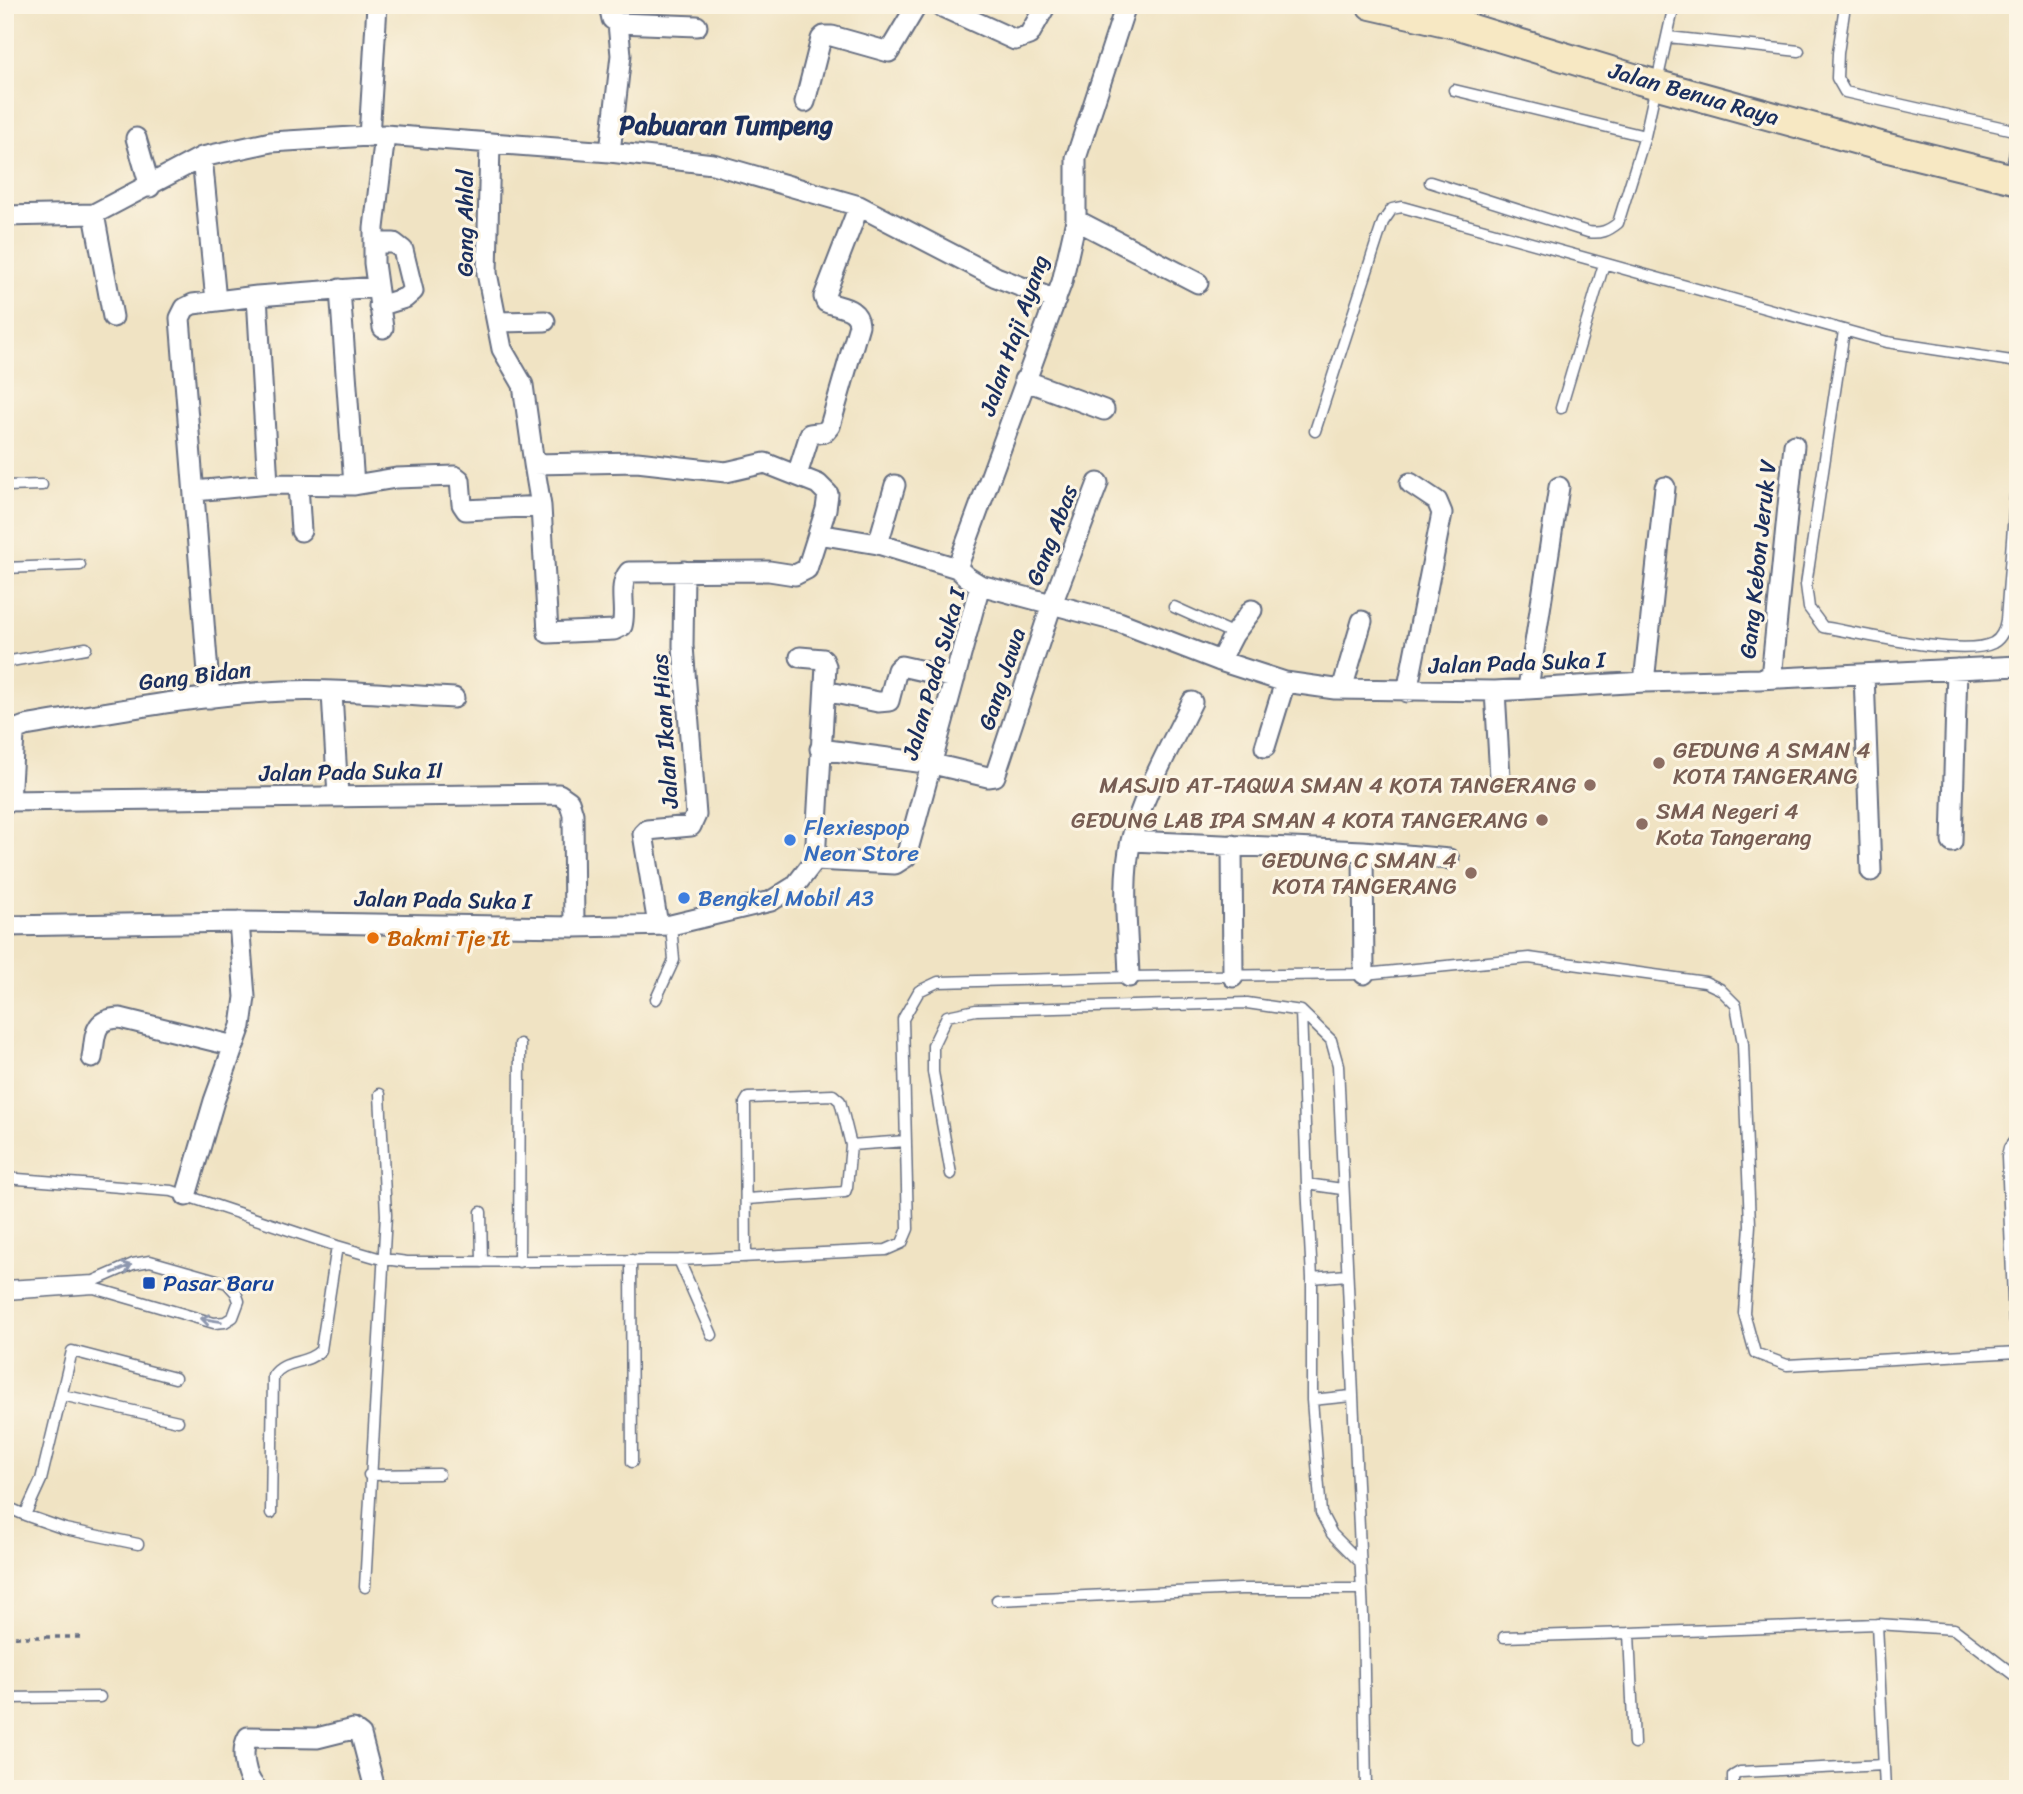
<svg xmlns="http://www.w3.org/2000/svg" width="2023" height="1794" font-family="Sriracha,sans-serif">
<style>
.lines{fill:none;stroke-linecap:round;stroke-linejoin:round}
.lane-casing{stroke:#666e81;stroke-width:13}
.street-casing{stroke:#666e81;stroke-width:23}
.secondary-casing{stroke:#666e81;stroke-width:32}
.path{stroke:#666e81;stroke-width:3.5;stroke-dasharray:5 5;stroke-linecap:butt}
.lane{stroke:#fff;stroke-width:10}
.street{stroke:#fff;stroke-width:19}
.secondary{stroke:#f7e8c3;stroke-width:28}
.oneway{stroke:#8d97ae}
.education-dot{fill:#8d6e63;stroke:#fcf5e5;stroke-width:2.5}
.shop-dot{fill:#3f7fe0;stroke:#fcf5e5;stroke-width:2.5}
.food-dot{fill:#e8710a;stroke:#fcf5e5;stroke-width:2.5}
.transit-dot{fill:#1a4fb4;stroke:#fcf5e5;stroke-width:2.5}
.labels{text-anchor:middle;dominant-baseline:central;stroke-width:6;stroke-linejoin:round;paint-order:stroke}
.street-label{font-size:23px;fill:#1b2f5e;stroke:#fcf5e5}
.education-label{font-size:23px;fill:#785e54;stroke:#fcf5e5;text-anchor:end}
.shop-label{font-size:23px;fill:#366cbe;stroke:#fcf5e5;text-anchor:start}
.food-label{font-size:23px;fill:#c56008;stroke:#fcf5e5;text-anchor:start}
.transit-label{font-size:23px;fill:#164399;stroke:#fcf5e5;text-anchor:start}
.quarter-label{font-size:26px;font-weight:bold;fill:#1b2f5e;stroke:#fcf5e5}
</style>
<rect width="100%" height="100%" fill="#fcf5e5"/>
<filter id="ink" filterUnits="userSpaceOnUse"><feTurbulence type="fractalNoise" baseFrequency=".0143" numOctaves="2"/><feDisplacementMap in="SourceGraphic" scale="14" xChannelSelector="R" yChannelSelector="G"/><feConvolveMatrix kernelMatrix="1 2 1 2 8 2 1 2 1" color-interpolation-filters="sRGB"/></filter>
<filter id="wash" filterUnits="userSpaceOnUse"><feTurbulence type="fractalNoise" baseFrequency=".00686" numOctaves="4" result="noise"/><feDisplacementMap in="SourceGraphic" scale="28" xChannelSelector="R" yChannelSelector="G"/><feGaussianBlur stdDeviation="1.57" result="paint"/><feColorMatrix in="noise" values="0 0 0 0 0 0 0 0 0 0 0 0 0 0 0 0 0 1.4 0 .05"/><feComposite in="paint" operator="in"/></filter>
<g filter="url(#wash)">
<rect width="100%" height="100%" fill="#f0e3c3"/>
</g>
<g filter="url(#ink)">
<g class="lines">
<!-- lane casing -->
<g class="lane-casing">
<path id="lane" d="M 1845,5 L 1838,53 L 1837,78 L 1845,92 L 2018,131
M 1668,37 L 1799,51
M 1454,90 L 1645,136
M 2011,174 L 2018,136
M 1430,182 L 1588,232 C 1601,234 1608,231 1618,223 L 1645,136 L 1674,5
M 1844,331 L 1806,585 L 1809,608 L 1823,627 C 1858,633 1964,658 1993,643 C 2002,638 2004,630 2006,620 L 2018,460
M 1561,408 L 1604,264
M 1315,431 L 1383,222 L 1392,209 L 1402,207 L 1887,342 L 2018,362
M 5,486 L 42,485
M 5,568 L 80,565
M 1174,607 L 1234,634
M 5,662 L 86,648
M 656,999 L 674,960 L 671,925
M 1301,1011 L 1307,1184 L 1342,1189
M 951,1174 L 933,1072 L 933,1045 L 947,1016 L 976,1010 L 1247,1003 L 1301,1011 L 1331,1040 L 1338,1065 L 1363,1616 L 1366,1789
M 5,1178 L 172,1191 L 337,1246 L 378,1258 L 407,1262 L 679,1260 L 886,1250 L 902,1243 L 908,1229 L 903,1019 L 919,991 L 938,982 L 1129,977 L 1364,974 L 1529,958 L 1705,982 L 1720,989 L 1736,1005 L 1743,1044 L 1750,1225 L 1744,1313 L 1755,1353 L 1787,1365 L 2018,1352
M 1307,1184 L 1312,1278
M 747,1199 L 845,1192 L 847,1187 L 851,1145
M 481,1212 L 482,1262
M 746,1257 L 745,1103 L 748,1098 L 833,1095 L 840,1101 L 851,1145 L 906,1141
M 631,1260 L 632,1462
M 679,1260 L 712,1335
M 519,1262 L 520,1044
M 1347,1275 L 1312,1278 L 1312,1400 L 1321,1513 L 1332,1534 L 1360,1562
M 5,1286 L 94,1281 L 133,1264 L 150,1261 L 227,1283 L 236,1293 L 239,1301 L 233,1317 L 225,1322 L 214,1323 L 94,1288 L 5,1294
M 2014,1322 L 2007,1157 L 2009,1148 L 2018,1136
M 62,1395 L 178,1421
M 1312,1400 L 1351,1396
M 369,1475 L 439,1474
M 5,1506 L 25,1515 L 41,1480 L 72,1351 L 175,1378
M 271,1513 L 273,1376 C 284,1359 307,1365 321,1350 L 337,1246
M 25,1515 L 65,1529 L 138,1544
M 365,1587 L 386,1215 L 380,1094
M 997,1600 L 1241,1589 L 1360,1589
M 1877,1624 L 1885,1789
M 1504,1637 L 1629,1633
M 5,1698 L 100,1697
M 1634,1744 L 1629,1633 L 1877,1624 L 1954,1629 L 2018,1678
M 1733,1789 L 1733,1776 L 1740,1772 L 1884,1765"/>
</g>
<!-- street casing -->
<g class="street-casing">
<path id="street" d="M 609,5 L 612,19 L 618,23 L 697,26
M 938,5 L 1015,40 L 1029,35 L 1046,5
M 1126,5 L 1076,158 L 1076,220 L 1062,282 L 957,568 L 967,577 L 980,585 L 1119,622 L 1220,661 L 1285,682 L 1335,689 L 1495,691 L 1644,682 L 1759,679 L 2018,666
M 805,102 L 821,39 L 824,36 L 832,36 L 889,52 L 917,5
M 369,137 L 377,5
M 136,138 L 150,187
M 490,143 L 487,273 L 502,349 L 523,385 L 534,464
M 610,152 L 621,55 L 618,23
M 202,157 L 216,301
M 94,214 L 113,317
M 5,216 L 94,214 L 202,157 L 271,142 L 385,135 L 610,152 L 713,164 L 859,206 L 996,277 L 1056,300
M 1076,220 L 1198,283
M 374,243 L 394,243 L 403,250 L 413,291 L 405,298 L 379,306
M 340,289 L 354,485
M 257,296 L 268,484
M 497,322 L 545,321
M 383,328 L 374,263 L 374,228 L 385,135
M 1024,380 L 1104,410
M 797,475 L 810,434 L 825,432 L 830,426 L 859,325 C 858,307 840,308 826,302 L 824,297 L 859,206
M 298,485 L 301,531
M 195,491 L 268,484 L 354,485 L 396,478 L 455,476 L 460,480 L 462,504 L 466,510 L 541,506 L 534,464 L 637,462 L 726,472 L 765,463 L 818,484 L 828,494 L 826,509 L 807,569 L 795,575 L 769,571 L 629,572 C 617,586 627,609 622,626 L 614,630 L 548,633 L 541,506
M 818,534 L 878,544 L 957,568
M 878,544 L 895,485
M 800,657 L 823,659 L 826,666 L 815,860
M 1220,661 L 1234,634 L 1252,610
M 1864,674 L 1871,871
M 1771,678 L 1794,445
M 1644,682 L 1665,487
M 1528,688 L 1559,487
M 1342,689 L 1362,621
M 825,691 L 878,702 L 889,701 L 897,670 L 901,666 L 955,678
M 1495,691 L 1500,777
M 1407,692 L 1442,513 L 1437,501 L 1410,483
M 332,693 L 338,796
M 210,698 L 180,318 L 185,308 L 193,304 L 257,296 L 377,287
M 1265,747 L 1285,682
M 820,749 L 933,764 L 988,777 L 995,776 L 1052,604 L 1098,483
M 5,801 L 559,794 L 569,801 L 573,814 L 574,927
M 10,801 L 14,735 L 17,729 L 25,726 C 110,712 197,695 284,691 C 340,689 398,695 454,698
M 1131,841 L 1363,851
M 1952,842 L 1957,669
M 1232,845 L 1233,977
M 658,925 L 643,834 L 647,830 L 691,826 L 696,815 L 683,646 L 684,571
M 5,926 L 239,922 L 574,927 L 671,925 L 771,901 L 795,886 L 815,860 L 895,864 L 906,857 L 980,585
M 1364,974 L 1363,851 L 1449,859
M 1129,977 C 1128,934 1121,882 1131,841 C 1143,794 1171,745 1192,702
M 92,1058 C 96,1035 92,1019 120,1018 L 234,1046
M 186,1196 L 214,1101 L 241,1026 L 245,997 L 239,922
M 257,1789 C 245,1779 240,1751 248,1737 L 317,1738 L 353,1729 L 361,1735 L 375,1789"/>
</g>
<!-- secondary casing -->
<g class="secondary-casing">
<path id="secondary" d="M 1371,5 L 1459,25 L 1640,80 L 1880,146 L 2018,180"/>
</g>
<!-- path -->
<path class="path" d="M 5,1637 L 83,1637"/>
<!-- lane -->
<use href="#lane" class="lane"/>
<!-- street -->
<use href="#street" class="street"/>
<!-- secondary -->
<use href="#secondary" class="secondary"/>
</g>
<!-- one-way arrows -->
<defs><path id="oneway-shaft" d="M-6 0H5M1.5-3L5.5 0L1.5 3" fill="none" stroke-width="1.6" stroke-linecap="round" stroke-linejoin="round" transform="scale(1.75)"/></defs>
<g class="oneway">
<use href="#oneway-shaft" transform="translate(122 1269) rotate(-23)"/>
<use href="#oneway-shaft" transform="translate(211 1320) rotate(-171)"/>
</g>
</g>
<!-- markers -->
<g class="education-dot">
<circle cx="1659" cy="763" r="7"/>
<circle cx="1590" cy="785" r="7"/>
<circle cx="1542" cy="820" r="7"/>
<circle cx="1642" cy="824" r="7"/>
<circle cx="1471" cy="873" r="7"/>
</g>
<g class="shop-dot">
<circle cx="790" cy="840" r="7"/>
<circle cx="684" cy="898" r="7"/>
</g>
<circle class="food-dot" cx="373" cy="938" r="7"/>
<rect class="transit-dot" x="142" y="1276" width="14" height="14" rx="3.5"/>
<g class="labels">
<!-- street labels -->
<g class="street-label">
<text transform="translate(1694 94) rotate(16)">Jalan Benua Raya</text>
<text transform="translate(465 223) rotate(-90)">Gang Ahlal</text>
<text transform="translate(1014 335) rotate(-71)">Jalan Haji Ayang</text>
<text transform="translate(1052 535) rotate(-69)">Gang Abas</text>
<text transform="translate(1758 559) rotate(-84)">Gang Kebon Jeruk V</text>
<text transform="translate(1517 663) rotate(-2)">Jalan Pada Suka I</text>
<text transform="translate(934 674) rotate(-74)">Jalan Pada Suka I</text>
<text transform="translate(195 676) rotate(-7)">Gang Bidan</text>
<text transform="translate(1002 679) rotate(-72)">Gang Jawa</text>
<text transform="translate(665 731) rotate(-94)">Jalan Ikan Hias</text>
<text transform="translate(351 772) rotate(-1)">Jalan Pada Suka II</text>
<text transform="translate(443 900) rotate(1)">Jalan Pada Suka I</text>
</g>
<!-- education labels -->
<g class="education-label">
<text x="1673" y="750" text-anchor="start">GEDUNG A SMAN 4<tspan x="1673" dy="26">KOTA TANGERANG</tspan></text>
<text x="1576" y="785">MASJID AT-TAQWA SMAN 4 KOTA TANGERANG</text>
<text x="1656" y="811" text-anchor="start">SMA Negeri 4<tspan x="1656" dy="26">Kota Tangerang</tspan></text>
<text x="1528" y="820">GEDUNG LAB IPA SMAN 4 KOTA TANGERANG</text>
<text x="1457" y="860">GEDUNG C SMAN 4<tspan x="1457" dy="26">KOTA TANGERANG</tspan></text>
</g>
<!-- shop labels -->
<g class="shop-label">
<text x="804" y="827">Flexiespop<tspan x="804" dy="26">Neon Store</tspan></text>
<text x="698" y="898">Bengkel Mobil A3</text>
</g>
<!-- food labels -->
<g class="food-label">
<text x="387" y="938">Bakmi Tje It</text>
</g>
<!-- transit labels -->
<g class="transit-label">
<text x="163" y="1283">Pasar Baru</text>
</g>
<!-- quarter labels -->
<g class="quarter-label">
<text x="726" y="125">Pabuaran Tumpeng</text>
</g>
</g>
<!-- margin -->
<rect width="2023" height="1794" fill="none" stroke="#fcf5e5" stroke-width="28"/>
</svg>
